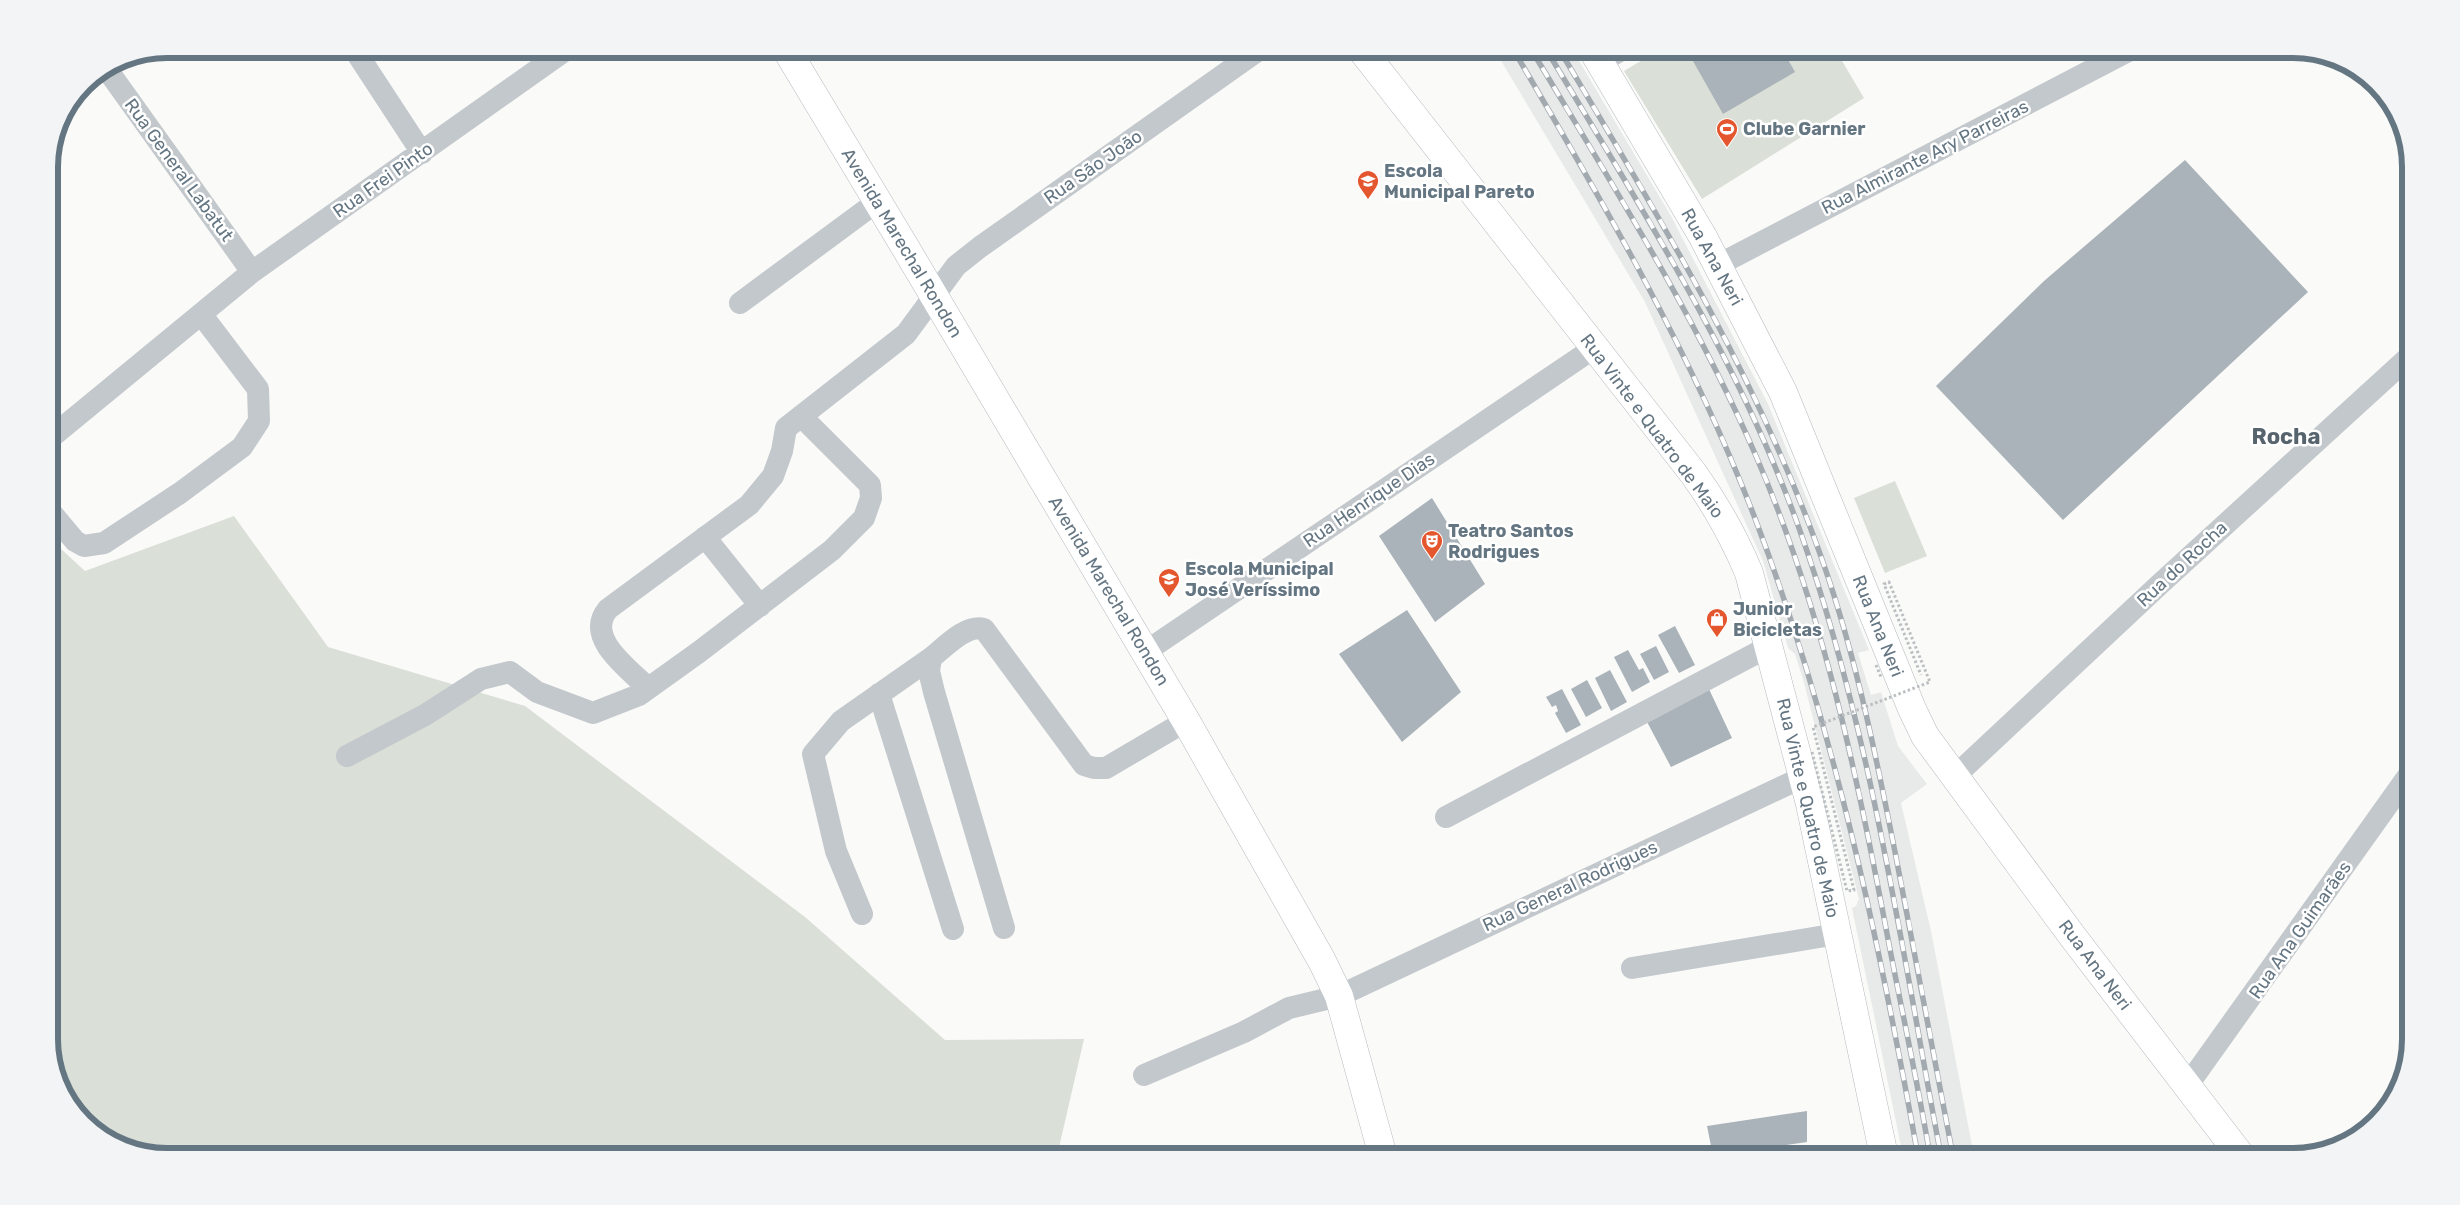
<svg xmlns="http://www.w3.org/2000/svg" width="2460" height="1205" font-family="Rubik,sans-serif">
<style>
.built{fill:#e8e9e9}
.green{fill:#dadfd7}
.building{fill:#aab3b9}
.lines{fill:none;stroke-linecap:round;stroke-linejoin:round}
.secondary-casing{stroke:#b3babf;stroke-width:29}
.primary-casing{stroke:#b5babe;stroke-width:29}
.lane{stroke:#c3c8cc;stroke-width:11}
.street{stroke:#c3c8cc;stroke-width:22}
.secondary{stroke:#fff;stroke-width:28}
.primary{stroke:#fff;stroke-width:28}
.rail-casing{stroke:#a2aab0;stroke-width:5.5}
.rail{stroke:#fff;stroke-width:4;stroke-dasharray:11;stroke-linecap:butt}
.path-bridge{stroke:#bbbfc2;stroke-width:3;stroke-dasharray:2.5 2.5;stroke-linecap:butt}
.labels{text-anchor:middle;dominant-baseline:central;stroke-width:5;stroke-linejoin:round;paint-order:stroke}
.poi-label{font-size:18px;font-weight:bold;fill:#657683;stroke:#fff;text-anchor:start}
.street-label{font-size:18px;fill:#657683;stroke:#fff}
.district-label{font-size:22px;font-weight:bold;fill:#57646e;stroke:#fff}
.rim{fill:none;stroke:#657683;stroke-width:6}
</style>
<rect width="100%" height="100%" fill="#fafaf8"/>
<!-- built -->
<path class="built" d="M 1494,49 L 1572,49 L 1671,216 L 1768,404 L 1869,650 L 1858,653 L 1871,695 L 1881,692 L 1898,746 L 1927,784 L 1901,803 L 1931,931 L 1974,1156 L 1903,1156 L 1852,908 L 1856,906 L 1859,899 L 1803,679 L 1795,654 L 1788,648 L 1763,561 L 1645,302 Z"/>
<!-- green -->
<path class="green" d="M 1661,49 L 1835,49 L 1864,98 L 1702,199 L 1624,71 Z
M 1895,481 L 1927,556 L 1885,573 L 1854,498 Z
M 234,516 L 328,647 L 525,706 L 805,917 L 945,1040 L 1084,1039 L 1057,1156 L 167,1156 L 115,1144 L 69,1104 L 49,1046 L 49,538 L 85,571 Z"/>
<!-- building -->
<path class="building" d="M 1697,49 L 1782,49 L 1795,72 L 1723,114 L 1689,54 Z
M 1892,49 L 1906,49 L 1896,55 Z
M 2185,160 L 2308,292 L 2063,520 L 1936,386 L 2044,281 Z
M 1432,498 L 1485,584 L 1435,622 L 1379,536 Z
M 1407,610 L 1461,692 L 1402,742 L 1339,654 Z
M 1675,626 L 1695,665 L 1679,673 L 1658,635 Z
M 1656,646 L 1669,672 L 1654,680 L 1640,654 Z
M 1628,650 L 1639,670 L 1643,668 L 1650,682 L 1632,692 L 1614,657 Z
M 1610,670 L 1627,702 L 1611,711 L 1595,678 Z
M 1587,680 L 1602,708 L 1586,717 L 1571,689 Z
M 1708,687 L 1732,738 L 1671,767 L 1646,720 Z
M 1562,689 L 1581,725 L 1566,733 L 1555,713 L 1558,711 L 1556,705 L 1552,707 L 1546,697 Z
M 1807,1111 L 1807,1142 L 1713,1156 L 1707,1126 Z"/>
<g class="lines">
<!-- secondary casing -->
<g class="secondary-casing">
<path id="secondary" d="M 1592,49 L 1703,237 L 1783,392 L 1912,709 L 1925,736 L 2073,937 L 2241,1156"/>
</g>
<!-- primary casing -->
<g class="primary-casing">
<path id="primary" d="M 786,49 L 905,247 L 1186,721 L 1322,961 L 1339,996 L 1383,1156
M 1361,49 L 1693,473 C 1716,505 1734,537 1749,573 L 1810,804 L 1884,1156"/>
</g>
<!-- lane -->
<path class="lane" d="M 1603,67 L 1634,49"/>
<!-- street -->
<path class="street" d="M 354,49 L 422,153
M 106,68 L 252,272
M 1718,265 L 2132,49
M 740,303 L 878,201
M 49,439 L 252,272 L 567,49
M 49,510 L 75,541 L 84,546 L 104,543 L 180,493 L 242,447 L 259,421 L 258,389 L 201,314
M 705,537 L 760,606
M 1145,652 L 1594,348
M 648,688 C 629,669 584,638 608,609 L 749,505 L 773,476 L 782,451 L 786,428 L 906,334 L 956,266 L 980,247 L 1260,49
M 879,694 L 953,929
M 347,756 L 425,715 L 481,679 L 510,672 L 537,692 L 593,713 L 639,695 L 699,652 L 832,550 L 864,518 L 871,498 L 870,485 L 801,416
M 1955,776 L 2159,585 L 2411,355
M 1446,817 L 1768,647
M 862,914 L 836,851 L 813,754 L 841,721 L 931,658
M 1004,928 L 934,692 L 929,671 L 931,658 C 945,647 966,624 984,629 L 1084,765 L 1094,768 L 1106,768 L 1186,721
M 1632,968 L 1837,934
M 1144,1075 L 1244,1032 L 1289,1008 L 1339,996 L 1803,777
M 2187,1086 L 2411,772"/>
<!-- secondary -->
<use href="#secondary" class="secondary"/>
<!-- primary -->
<use href="#primary" class="primary"/>
<!-- rail casing -->
<g class="rail-casing">
<path id="rail" d="M 1513,49 C 1602,201 1693,355 1756,521 C 1834,726 1879,941 1918,1156
M 1531,49 C 1610,181 1695,315 1756,456 C 1823,611 1857,774 1888,939 C 1902,1012 1918,1084 1930,1156
M 1546,49 C 1638,203 1738,358 1799,528 C 1871,730 1901,946 1941,1156
M 1559,49 C 1653,207 1751,366 1815,540 C 1853,642 1875,750 1896,857 C 1916,957 1934,1057 1953,1156"/>
</g>
<!-- rail -->
<use href="#rail" class="rail"/>
<!-- path-bridge -->
<path class="path-bridge" d="M 1876,665 L 1881,677
M 1812,752 L 1847,891 L 1854,890 L 1813,727 L 1930,682 L 1889,582 L 1884,584 L 1921,675"/>
</g>
<!-- icons -->
<defs>
<g id="stadium-pin" transform="scale(1.125)"><path d="M0 17L-7.5 6A9.5 9.5 0 1 1 7.5 6Z" fill="#e4572e" stroke="#fff"/><path d="M0-5a6.5 5 0 1 0 0 10a6.5 5 0 1 0 0-10ZM-3.5-1.8h7v3.6h-7Z" fill="#fff"/></g>
<g id="school-pin" transform="scale(1.125)"><path d="M0 17L-7.5 6A9.5 9.5 0 1 1 7.5 6Z" fill="#e4572e" stroke="#fff"/><path d="M0-5L7-2L0 1L-7-2ZM-4 1L0 2.5L4 1V4Q0 6-4 4Z" fill="#fff"/></g>
<g id="theatre-pin" transform="scale(1.125)"><path d="M0 17L-7.5 6A9.5 9.5 0 1 1 7.5 6Z" fill="#e4572e" stroke="#fff"/><path d="M-5-5.5Q0-4 5-5.5V0Q5 5 0 6Q-5 5-5 0ZM-3.3-2.5H-1v1.5H-3.3ZM1-2.5H3.3v1.5H1ZM-2.8 1Q0 5.5 2.8 1Z" fill="#fff"/></g>
<g id="shop-pin" transform="scale(1.125)"><path d="M0 17L-7.5 6A9.5 9.5 0 1 1 7.5 6Z" fill="#e4572e" stroke="#fff"/><path d="M-5-2.5h2.3a2.7 3.5 0 0 1 5.4 0H5L5.5 6h-11ZM-1.5-2.5h3a1.5 2.3 0 0 0-3 0Z" fill="#fff"/></g>
</defs>
<g fill-rule="evenodd">
<use href="#stadium-pin" x="1727" y="129"/>
<use href="#school-pin" x="1368" y="181"/>
<use href="#theatre-pin" x="1432" y="541"/>
<use href="#school-pin" x="1169" y="579"/>
<use href="#shop-pin" x="1717" y="619"/>
</g>
<g class="labels">
<!-- poi labels -->
<g class="poi-label">
<text x="1743" y="129">Clube Garnier</text>
<text x="1384" y="171">Escola<tspan x="1384" dy="21">Municipal Pareto</tspan></text>
<text x="1448" y="531">Teatro Santos<tspan x="1448" dy="21">Rodrigues</tspan></text>
<text x="1185" y="569">Escola Municipal<tspan x="1185" dy="21">José Veríssimo</tspan></text>
<text x="1733" y="609">Junior<tspan x="1733" dy="21">Bicicletas</tspan></text>
</g>
<!-- street labels -->
<g class="street-label">
<text transform="translate(1925 157) rotate(-27)">Rua Almirante Ary Parreiras</text>
<text transform="translate(1093 167) rotate(-35)">Rua São João</text>
<text transform="translate(179 170) rotate(54)">Rua General Labatut</text>
<text transform="translate(383 180) rotate(-35)">Rua Frei Pinto</text>
<text transform="translate(902 243) rotate(59)">Avenida Marechal Rondon</text>
<text transform="translate(1712 257) rotate(61)">Rua Ana Neri</text>
<text transform="translate(1652 426) rotate(53)">Rua Vinte e Quatro de Maio</text>
<text transform="translate(1369 500) rotate(-34)">Rua Henrique Dias</text>
<text transform="translate(2182 564) rotate(-43)">Rua do Rocha</text>
<text transform="translate(1109 591) rotate(59)">Avenida Marechal Rondon</text>
<text transform="translate(1878 626) rotate(68)">Rua Ana Neri</text>
<text transform="translate(1808 808) rotate(77)">Rua Vinte e Quatro de Maio</text>
<text transform="translate(1570 886) rotate(-25)">Rua General Rodrigues</text>
<text transform="translate(2300 930) rotate(-55)">Rua Ana Guimarães</text>
<text transform="translate(2095 965) rotate(53)">Rua Ana Neri</text>
</g>
<!-- district labels -->
<g class="district-label">
<text x="2286" y="436">Rocha</text>
</g>
</g>
<!-- crop -->
<path d="M0 0H2460V1205H0ZM167 58H2293A109 109 0 0 1 2402 167V1039A109 109 0 0 1 2293 1148H167A109 109 0 0 1 58 1039V167A109 109 0 0 1 167 58Z" fill="#f3f4f5" fill-rule="evenodd"/>
<path class="rim" d="M167 58H2293A109 109 0 0 1 2402 167V1039A109 109 0 0 1 2293 1148H167A109 109 0 0 1 58 1039V167A109 109 0 0 1 167 58Z"/>
</svg>
